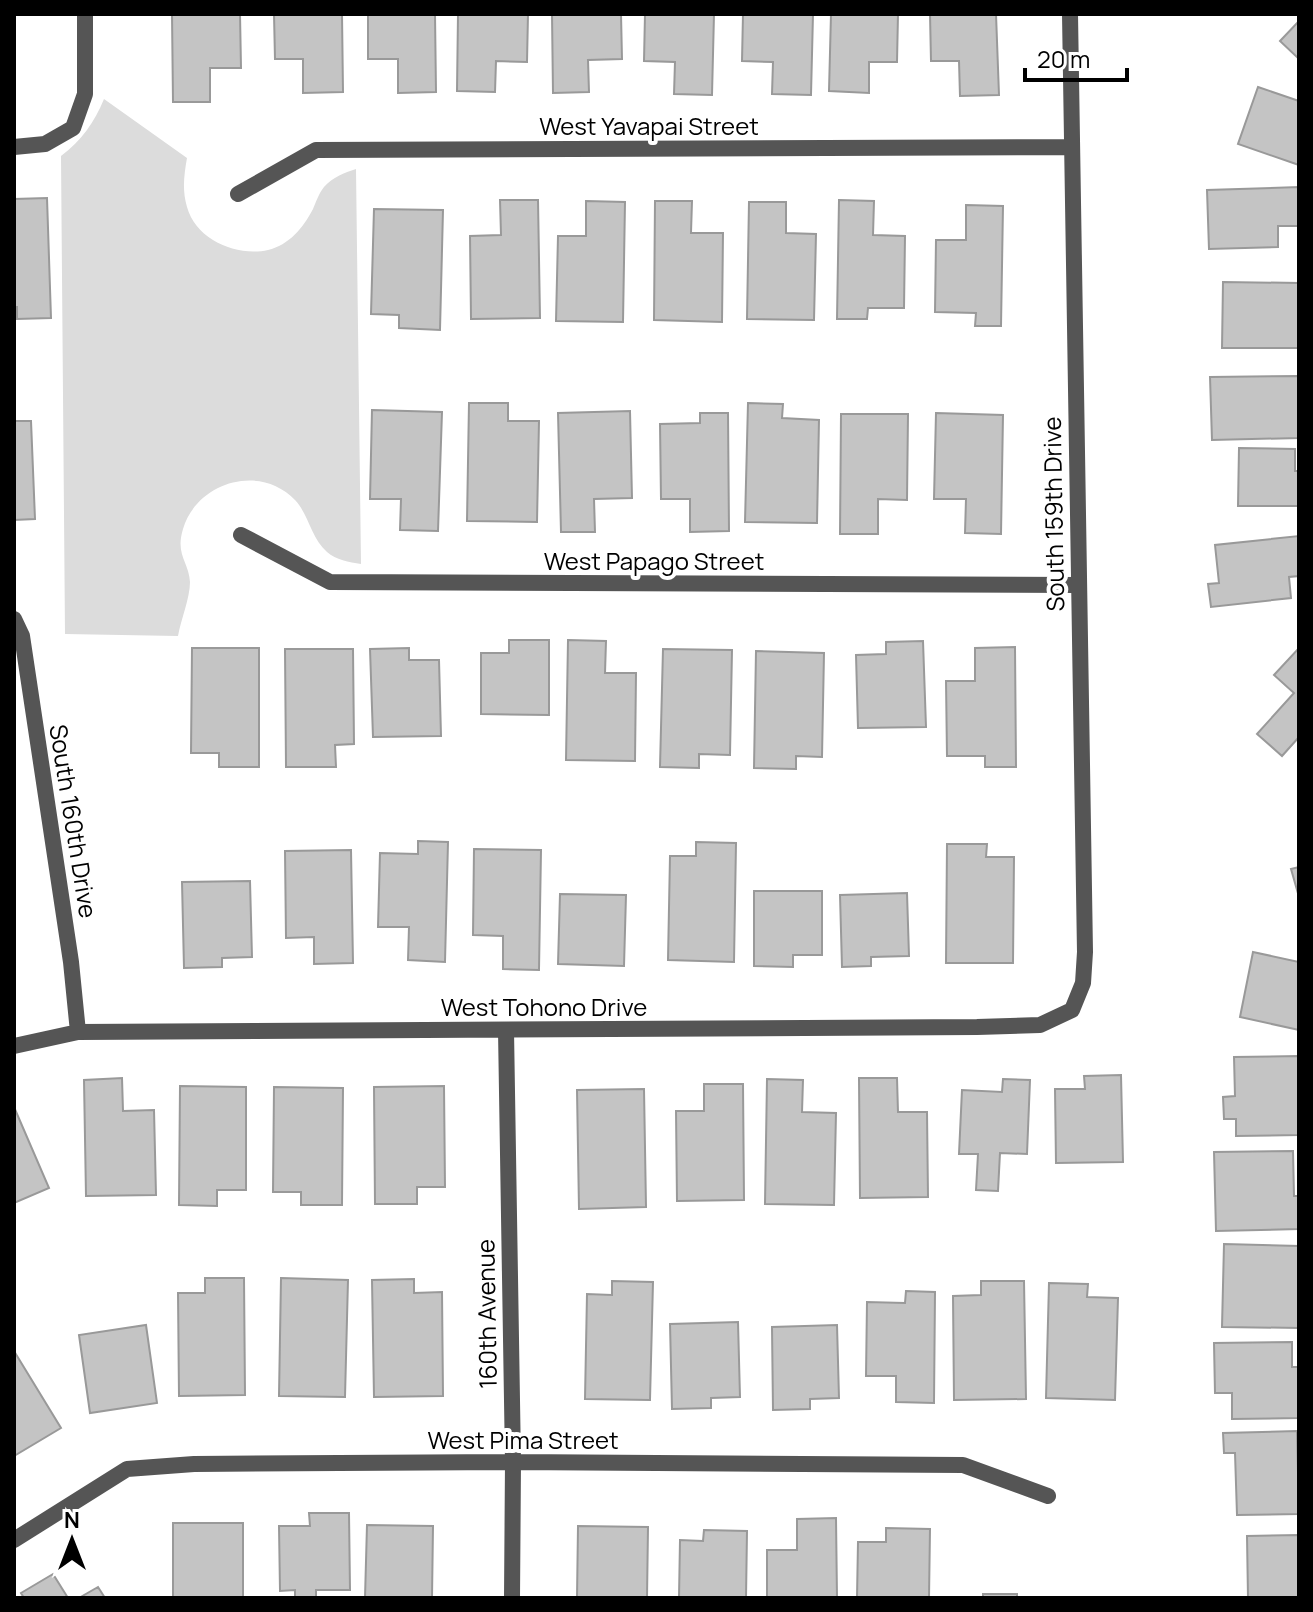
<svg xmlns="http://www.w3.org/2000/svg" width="1313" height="1612" font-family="Manrope,sans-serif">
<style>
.green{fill:#dcdcdc}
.building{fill:#c4c4c4;stroke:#999;stroke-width:2}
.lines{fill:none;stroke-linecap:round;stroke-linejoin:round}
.minor{stroke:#555;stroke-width:16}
.labels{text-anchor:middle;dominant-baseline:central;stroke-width:8;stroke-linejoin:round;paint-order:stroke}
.street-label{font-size:24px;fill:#000;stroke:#fff}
</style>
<rect width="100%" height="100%" fill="#fff"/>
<!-- green -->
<path class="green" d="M 104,99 L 187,158 C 184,175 182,190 187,207 C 196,240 237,257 268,250 C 289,245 303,228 313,209 C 316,202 319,193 324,187 C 333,177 344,173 356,169 L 361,564 C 349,562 336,560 327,552 C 311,538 309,515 295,500 C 260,463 197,482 183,529 C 175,555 189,562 190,582 C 190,598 181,619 178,636 L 65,634 L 61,156 C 82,140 94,123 104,99 Z"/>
<!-- building -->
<path class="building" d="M 172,14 L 240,14 L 241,68 L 210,68 L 210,102 L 173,102 Z
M 274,14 L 342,14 L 343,92 L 303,93 L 303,59 L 275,59 Z
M 368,14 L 435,14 L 436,92 L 398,93 L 398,59 L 368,59 Z
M 458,14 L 528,14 L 527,62 L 496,61 L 495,92 L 457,91 Z
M 552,14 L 621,14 L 622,59 L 588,60 L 589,92 L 553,93 Z
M 645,14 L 714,14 L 712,95 L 674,94 L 675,62 L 644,61 Z
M 743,14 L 813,14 L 811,95 L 772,94 L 773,62 L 742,61 Z
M 831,14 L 898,14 L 897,62 L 869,62 L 869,93 L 829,91 Z
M 930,14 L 996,14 L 999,95 L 960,96 L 959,61 L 931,61 Z
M 1299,21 L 1299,59 L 1280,41 Z
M 1258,87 L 1299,101 L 1299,165 L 1238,144 Z
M 1299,187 L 1299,226 L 1278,226 L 1278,247 L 1209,249 L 1207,190 Z
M 47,198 L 51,318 L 17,319 L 17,307 L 14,307 L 14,199 Z
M 500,200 L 538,200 L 540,318 L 471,319 L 470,236 L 501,235 Z
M 839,200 L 874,201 L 873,235 L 905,236 L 904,308 L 868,308 L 867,319 L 837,319 Z
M 586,201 L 625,202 L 623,322 L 556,321 L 558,236 L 586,236 Z
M 655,201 L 692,201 L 691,233 L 723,233 L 722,322 L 654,320 Z
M 749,202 L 786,202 L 786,233 L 816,234 L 814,320 L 747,319 Z
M 966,205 L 1003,206 L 1001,326 L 975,326 L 976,313 L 935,312 L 936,240 L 966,240 Z
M 374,209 L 443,210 L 440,330 L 399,328 L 399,315 L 371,314 Z
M 1223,282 L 1299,283 L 1299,348 L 1222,348 Z
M 1299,376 L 1299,438 L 1212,440 L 1210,377 Z
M 469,403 L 508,403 L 508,421 L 539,421 L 537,522 L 467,521 Z
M 748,403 L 783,404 L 782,418 L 819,420 L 817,523 L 745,522 Z
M 372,410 L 442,412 L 438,531 L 400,530 L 401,499 L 370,499 Z
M 630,411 L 632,498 L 594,499 L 595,532 L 561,532 L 558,413 Z
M 700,413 L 728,413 L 729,531 L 690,532 L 690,499 L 661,499 L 660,424 L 700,423 Z
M 936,413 L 1003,415 L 1001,534 L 965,533 L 966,499 L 934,499 Z
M 841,414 L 908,414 L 907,500 L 878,499 L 878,534 L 840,534 Z
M 14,421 L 31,421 L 35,519 L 14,520 Z
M 1239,448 L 1295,449 L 1295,471 L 1299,471 L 1299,506 L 1238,506 Z
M 1299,536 L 1299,576 L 1289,577 L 1291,598 L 1211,607 L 1208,584 L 1219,583 L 1215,545 Z
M 509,640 L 549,640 L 549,715 L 481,714 L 481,653 L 509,653 Z
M 568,640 L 606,641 L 605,673 L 636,673 L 635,761 L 566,760 Z
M 923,641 L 926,727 L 858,728 L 856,655 L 886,654 L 886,642 Z
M 1015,647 L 1016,767 L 985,767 L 985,756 L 947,756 L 946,681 L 975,681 L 975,648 Z
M 192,648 L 259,648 L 259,767 L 219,767 L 219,753 L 191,753 Z
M 409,648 L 409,660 L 439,660 L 441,736 L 373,737 L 370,649 Z
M 1299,648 L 1299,737 L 1282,756 L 1257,734 L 1294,693 L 1274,675 Z
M 285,649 L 353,649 L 354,744 L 335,745 L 336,767 L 286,767 Z
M 663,649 L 732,650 L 730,755 L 699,754 L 699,768 L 660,767 Z
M 756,651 L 824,653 L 822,757 L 796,756 L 796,769 L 754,768 Z
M 418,841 L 448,842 L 445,962 L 408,960 L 409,927 L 378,927 L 380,853 L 418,854 Z
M 696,842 L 736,843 L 734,962 L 668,960 L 670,856 L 696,856 Z
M 947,844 L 987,844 L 986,857 L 1014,857 L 1013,963 L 946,963 Z
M 474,849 L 541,850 L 539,970 L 503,969 L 503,936 L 473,935 Z
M 351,850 L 353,963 L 314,964 L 314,937 L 286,938 L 285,851 Z
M 1299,867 L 1299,897 L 1291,869 Z
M 250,881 L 252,957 L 222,958 L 222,967 L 184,968 L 182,882 Z
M 754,891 L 822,891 L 822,955 L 793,955 L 793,967 L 754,966 Z
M 907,893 L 909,956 L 871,957 L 871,966 L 842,967 L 840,895 Z
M 560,894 L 626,895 L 624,966 L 558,964 Z
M 1253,952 L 1299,962 L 1299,1030 L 1240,1017 Z
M 1299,1056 L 1299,1135 L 1236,1136 L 1236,1119 L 1224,1119 L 1223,1097 L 1235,1096 L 1234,1057 Z
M 1121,1075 L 1123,1162 L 1056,1163 L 1055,1089 L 1085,1089 L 1084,1076 Z
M 122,1078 L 123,1111 L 154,1110 L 156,1195 L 86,1196 L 84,1080 Z
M 859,1078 L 897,1078 L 898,1112 L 927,1112 L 928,1197 L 860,1198 Z
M 767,1079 L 803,1080 L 802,1112 L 836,1113 L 834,1205 L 765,1204 Z
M 1003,1079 L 1030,1080 L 1027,1154 L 1000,1153 L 998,1191 L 976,1190 L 978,1154 L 959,1154 L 962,1090 L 1002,1092 Z
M 704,1084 L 743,1084 L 744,1200 L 677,1201 L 676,1111 L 704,1111 Z
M 180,1086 L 246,1087 L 246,1190 L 217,1190 L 217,1206 L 179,1205 Z
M 444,1086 L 445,1187 L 417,1187 L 417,1204 L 375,1204 L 374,1087 Z
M 274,1087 L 343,1088 L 342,1205 L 301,1205 L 301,1192 L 273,1192 Z
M 644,1089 L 646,1207 L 579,1209 L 577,1090 Z
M 14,1107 L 49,1188 L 14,1203 Z
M 1293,1151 L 1294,1196 L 1299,1196 L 1299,1229 L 1216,1231 L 1214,1152 Z
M 1224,1244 L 1299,1246 L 1299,1328 L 1222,1327 Z
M 205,1278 L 244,1278 L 245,1395 L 179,1396 L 178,1293 L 205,1293 Z
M 281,1278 L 348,1280 L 345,1397 L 279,1396 Z
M 414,1279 L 414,1293 L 442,1292 L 443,1396 L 374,1397 L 372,1280 Z
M 612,1281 L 653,1282 L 650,1400 L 585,1399 L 587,1294 L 612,1295 Z
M 981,1281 L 1024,1281 L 1026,1399 L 954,1400 L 953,1296 L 981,1295 Z
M 1049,1283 L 1088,1284 L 1087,1297 L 1118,1298 L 1115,1400 L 1046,1398 Z
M 906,1291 L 935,1292 L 934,1403 L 896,1402 L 896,1376 L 866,1376 L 867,1302 L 905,1303 Z
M 738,1322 L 740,1397 L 711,1398 L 711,1408 L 672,1409 L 670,1324 Z
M 146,1325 L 157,1403 L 90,1413 L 79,1335 Z
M 837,1325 L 839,1398 L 810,1399 L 810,1409 L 773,1410 L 772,1327 Z
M 1292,1342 L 1292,1367 L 1299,1367 L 1299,1418 L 1232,1419 L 1232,1393 L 1215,1393 L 1214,1343 Z
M 14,1351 L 61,1428 L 14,1456 Z
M 1297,1431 L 1299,1514 L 1237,1515 L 1235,1453 L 1224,1453 L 1223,1433 Z
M 309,1513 L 349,1513 L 350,1590 L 316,1590 L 316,1598 L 295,1598 L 295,1590 L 280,1591 L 279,1526 L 310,1526 Z
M 836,1518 L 837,1598 L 767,1598 L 767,1550 L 797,1550 L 797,1519 Z
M 173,1523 L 243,1523 L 243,1598 L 173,1598 Z
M 367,1525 L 433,1526 L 432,1598 L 365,1598 Z
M 578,1526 L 648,1527 L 647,1598 L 577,1598 Z
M 886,1528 L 930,1529 L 929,1598 L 857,1598 L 858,1542 L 886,1542 Z
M 704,1530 L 747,1531 L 746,1598 L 679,1598 L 680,1540 L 703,1541 Z
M 1299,1535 L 1299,1598 L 1248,1598 L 1247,1536 Z
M 53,1574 L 68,1598 L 24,1598 L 21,1593 Z
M 98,1587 L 105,1598 L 79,1598 Z
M 983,1594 L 1017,1594 L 1017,1598 L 983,1598 Z"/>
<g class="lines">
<!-- minor -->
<path class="minor" d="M 14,147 L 45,144 L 73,128 L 85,94 L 85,14
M 238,194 L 316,150 L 1071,147
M 241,535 L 330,582 L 1078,585
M 14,619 L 22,636 L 71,962 L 78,1032
M 506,1030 L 513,1462 L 512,1598
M 14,1046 L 78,1032 L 977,1027 L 1040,1025 L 1072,1010 L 1083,983 L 1085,952 L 1070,14
M 14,1540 L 127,1469 L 194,1464 L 513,1462 L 963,1465 L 1048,1496"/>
</g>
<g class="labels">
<!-- street labels -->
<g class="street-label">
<text x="649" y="125">West Yavapai Street</text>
<text transform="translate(1053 514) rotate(-91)">South 159th Drive</text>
<text x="654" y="560">West Papago Street</text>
<text transform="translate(74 821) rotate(81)">South 160th Drive</text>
<text x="544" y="1006">West Tohono Drive</text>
<text transform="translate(486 1314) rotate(-91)">160th Avenue</text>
<text x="523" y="1439">West Pima Street</text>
</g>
</g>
<!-- border -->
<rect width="1313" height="1612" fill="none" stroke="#000000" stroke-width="32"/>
<!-- north arrow -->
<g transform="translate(72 1540)" stroke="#ffffff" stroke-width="6" paint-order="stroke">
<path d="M0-6L14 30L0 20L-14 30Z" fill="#000000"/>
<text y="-12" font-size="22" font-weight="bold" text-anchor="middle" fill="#000000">N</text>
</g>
<!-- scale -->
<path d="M1025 68v12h102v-12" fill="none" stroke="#000000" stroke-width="4"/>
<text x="1037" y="68" font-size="24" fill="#000000" stroke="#ffffff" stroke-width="6" paint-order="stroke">20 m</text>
</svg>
